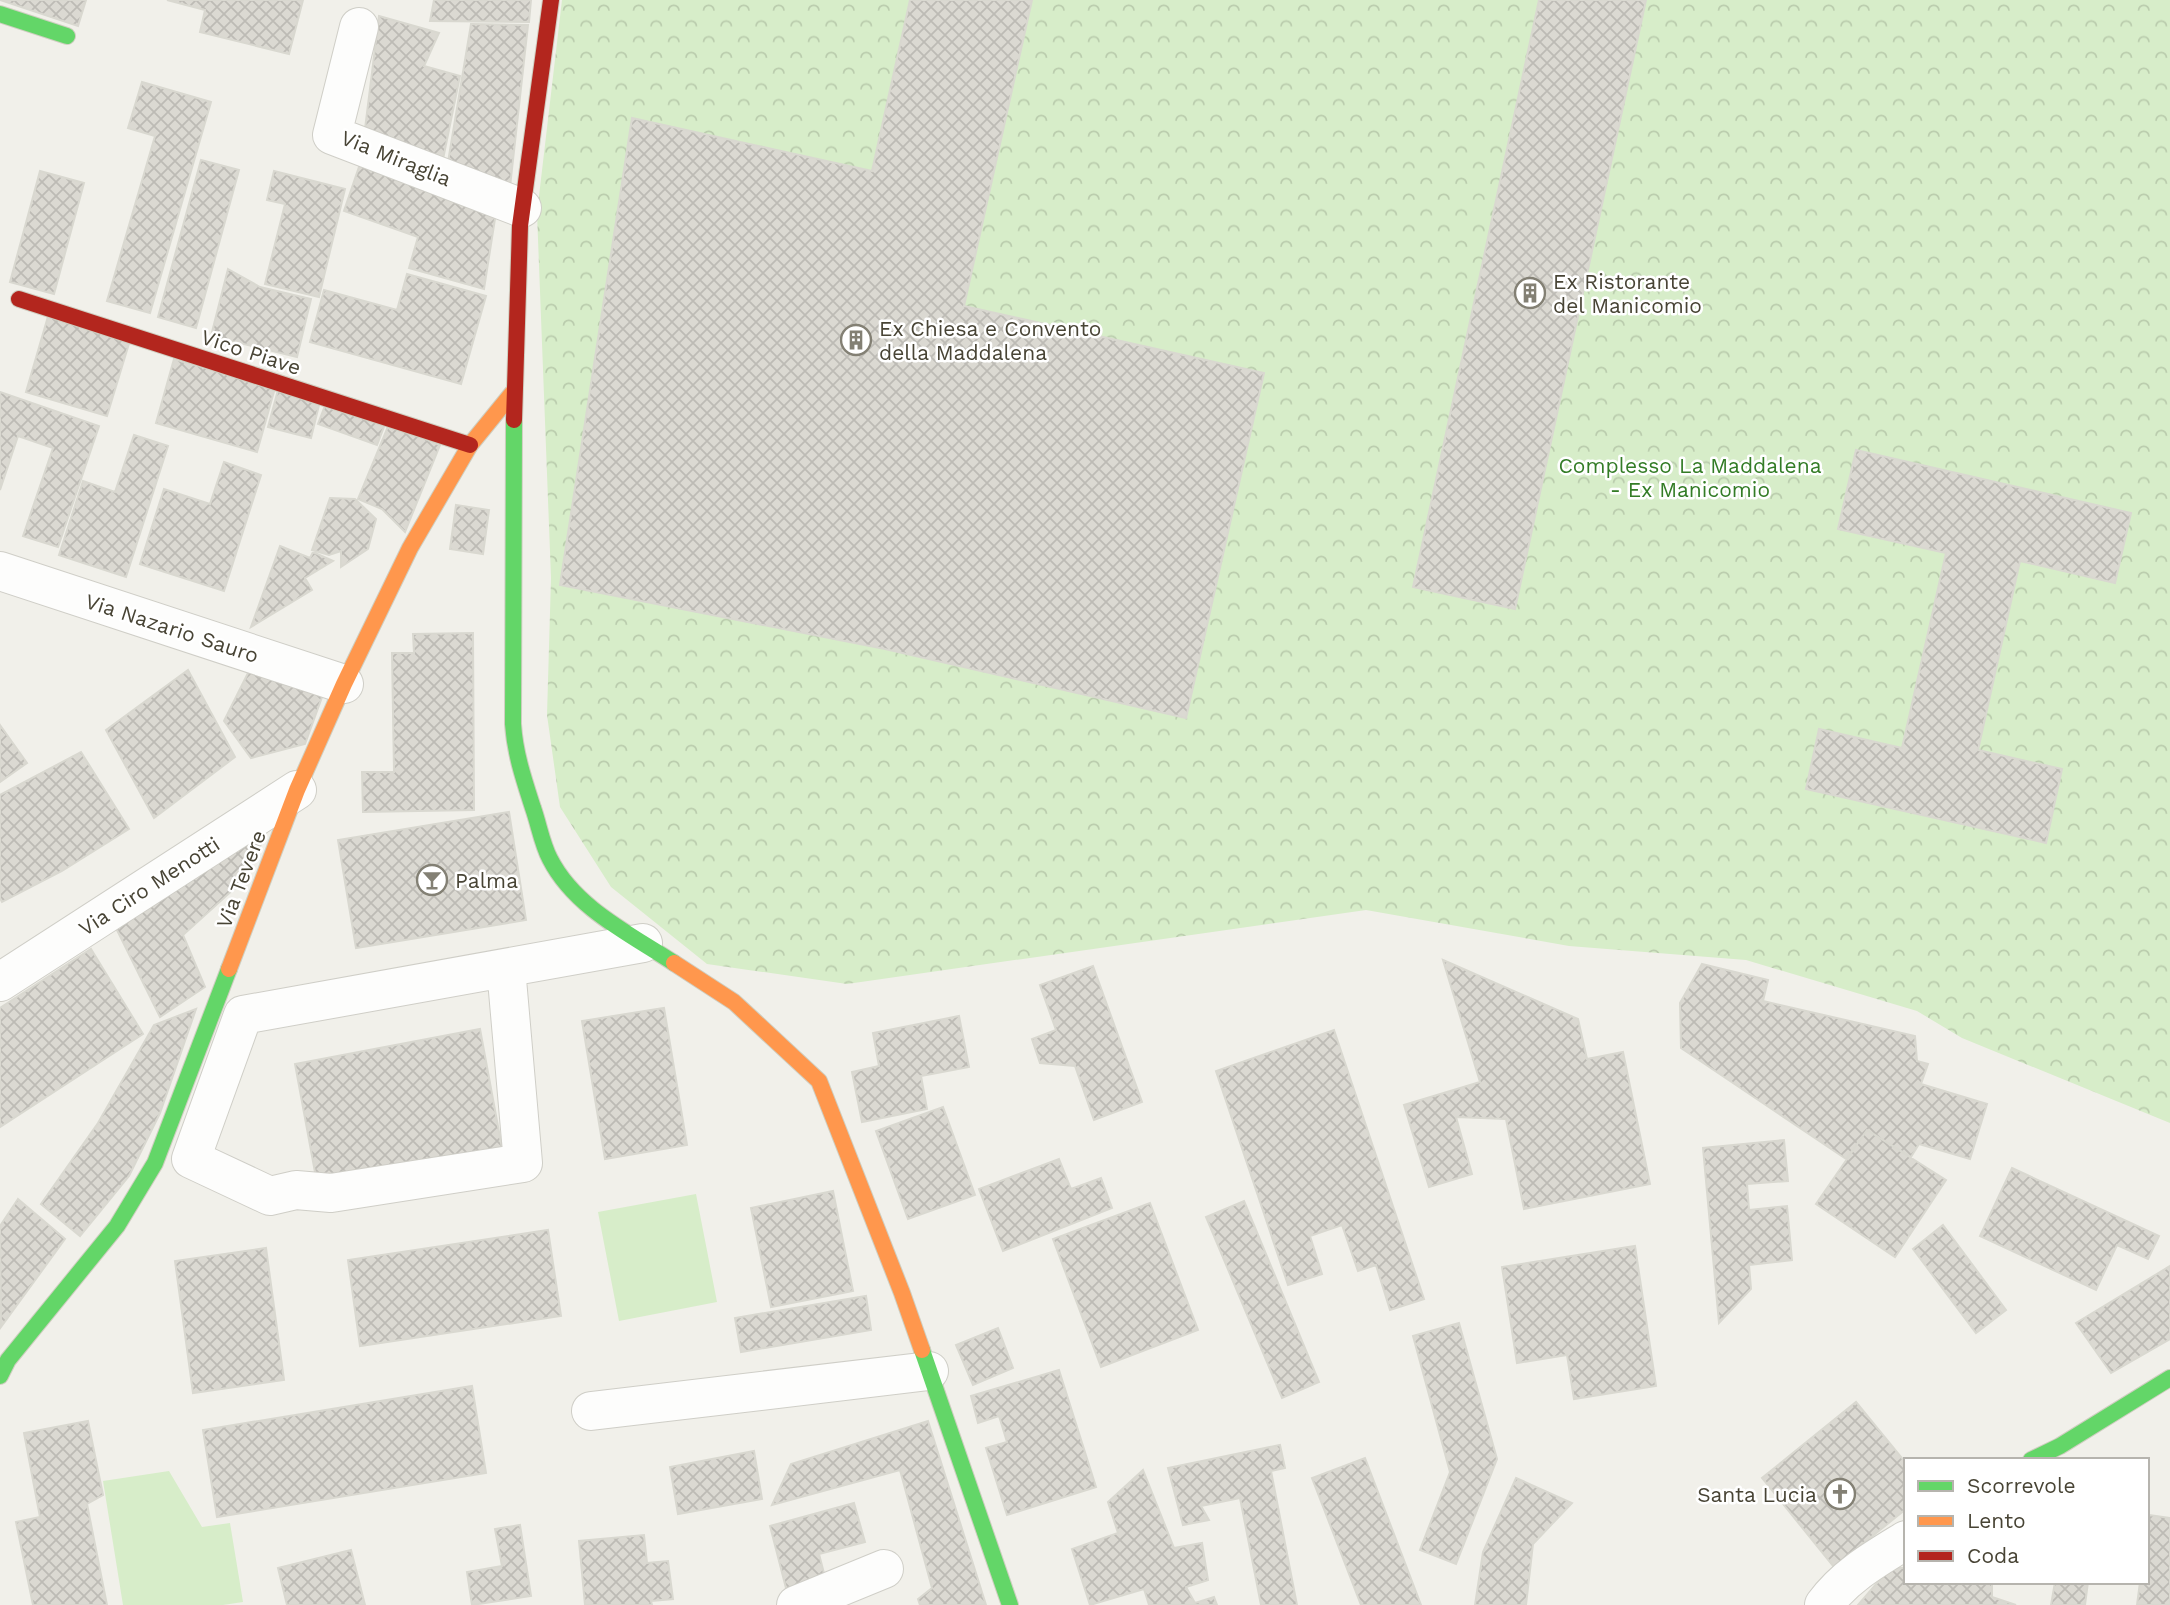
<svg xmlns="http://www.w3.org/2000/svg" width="2170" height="1605" font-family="'Work Sans',sans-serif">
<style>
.grass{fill:#d7edc9}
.park{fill:url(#park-crowns)}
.building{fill:url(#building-cross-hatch);stroke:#d9d8d0;stroke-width:2}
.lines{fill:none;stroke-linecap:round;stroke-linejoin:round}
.street-casing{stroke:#cfcec7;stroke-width:40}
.fast-casing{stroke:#cfcec0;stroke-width:18}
.slow-casing{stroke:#cfcec0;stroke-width:18}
.jam-casing{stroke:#cfcec0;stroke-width:18}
.street{stroke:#fdfdfc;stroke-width:38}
.fast{stroke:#63d668;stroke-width:16}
.slow{stroke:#ff974d;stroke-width:16}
.jam{stroke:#b3261e;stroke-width:16}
.labels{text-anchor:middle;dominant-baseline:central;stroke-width:5;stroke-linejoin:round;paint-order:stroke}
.street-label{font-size:21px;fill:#484435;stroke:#fff}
.poi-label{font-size:21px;fill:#484435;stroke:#fff;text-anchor:start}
.park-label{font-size:21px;fill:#337c26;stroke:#fff}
</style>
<defs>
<pattern id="park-crowns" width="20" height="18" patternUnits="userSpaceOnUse" patternTransform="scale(1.75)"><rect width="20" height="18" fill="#d7edc9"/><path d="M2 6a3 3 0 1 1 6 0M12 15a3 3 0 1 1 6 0" fill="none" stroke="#baccad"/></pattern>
<pattern id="building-cross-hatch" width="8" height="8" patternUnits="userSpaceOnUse" patternTransform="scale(1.75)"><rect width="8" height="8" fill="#dbd9d2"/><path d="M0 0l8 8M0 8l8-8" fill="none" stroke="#bdbbb5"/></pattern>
</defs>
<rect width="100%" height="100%" fill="#f1f0ea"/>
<!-- grass -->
<path class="grass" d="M 696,1194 L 717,1302 L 619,1321 L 598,1212 Z
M 169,1471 L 202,1527 L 230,1523 L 243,1602 L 223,1605 L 123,1605 L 103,1481 Z"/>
<!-- park -->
<path class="park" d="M 562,0 L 2170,0 L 2170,1123 L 1962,1038 L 1917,1011 L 1746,960 L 1569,946 L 1366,910 L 847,984 L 707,964 L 611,887 L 560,807 L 547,715 L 551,578 L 537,213 Z"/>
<!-- building -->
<path class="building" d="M 0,0 L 86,0 L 78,26 Z
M 167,0 L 303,0 L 289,54 L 200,32 L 205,10 Z
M 434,0 L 531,0 L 529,22 L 430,21 Z
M 910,0 L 1032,0 L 964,306 L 1264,373 L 1186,718 L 885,649 L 560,585 L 632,118 L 872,171 Z
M 1539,0 L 1646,0 L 1515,609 L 1413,587 Z
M 379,16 L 439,33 L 424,66 L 460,76 L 441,169 L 363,145 Z
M 471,24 L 528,25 L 509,196 L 446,174 Z
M 142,82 L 211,102 L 150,313 L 107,301 L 155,136 L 128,128 Z
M 362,158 L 497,206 L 484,289 L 409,268 L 418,237 L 344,211 Z
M 201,160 L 239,170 L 196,328 L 158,317 Z
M 40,171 L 84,183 L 54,294 L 10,282 Z
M 274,171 L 345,189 L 319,297 L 265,284 L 285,204 L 267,200 Z
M 228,269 L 260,287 L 311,299 L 297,357 L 211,336 Z
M 407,274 L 486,296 L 461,384 L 310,342 L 324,290 L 397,310 Z
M 49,313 L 131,337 L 107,416 L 26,392 Z
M 174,359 L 275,388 L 257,452 L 156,423 Z
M 278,390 L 320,401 L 311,438 L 268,427 Z
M 0,392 L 99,426 L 58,547 L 23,536 L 53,448 L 18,436 L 0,490 Z
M 326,403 L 385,424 L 377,445 L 318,424 Z
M 389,424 L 440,445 L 405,532 L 382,509 L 358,499 Z
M 134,435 L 168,446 L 126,577 L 59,555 L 83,481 L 115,492 Z
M 1856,450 L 2131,513 L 2115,583 L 2020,561 L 1978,750 L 2062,769 L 2046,843 L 1806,789 L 1819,729 L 1902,748 L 1946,553 L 1838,529 Z
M 224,462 L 261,475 L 224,591 L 140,564 L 164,489 L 210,504 Z
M 330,498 L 355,499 L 376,519 L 368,549 L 341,567 L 341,551 L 329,555 L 312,550 Z
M 456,505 L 489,510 L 483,554 L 450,549 Z
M 280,546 L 310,558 L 313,552 L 333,561 L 305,578 L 312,590 L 251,627 Z
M 473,633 L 474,810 L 363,812 L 362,772 L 394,772 L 392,653 L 414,653 L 413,634 Z
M 252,665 L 325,689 L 305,744 L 251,758 L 224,721 Z
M 188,670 L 235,757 L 154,818 L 106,730 Z
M 0,725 L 27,763 L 0,782 Z
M 81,752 L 129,829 L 62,871 L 2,902 L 0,898 L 0,795 Z
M 509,812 L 526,920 L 356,948 L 338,840 Z
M 273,818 L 245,879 L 183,935 L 205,987 L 160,1017 L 116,928 Z
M 91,949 L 143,1034 L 0,1127 L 0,1008 Z
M 1443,960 L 1578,1019 L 1587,1059 L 1623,1052 L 1650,1184 L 1524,1209 L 1506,1119 L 1456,1117 L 1472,1174 L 1429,1187 L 1404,1105 L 1480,1082 Z
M 1702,964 L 1768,980 L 1763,1001 L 1915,1036 L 1917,1061 L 1928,1064 L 1921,1084 L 1987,1104 L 1970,1159 L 1919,1144 L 1911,1157 L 1867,1130 L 1846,1159 L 1681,1048 L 1680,1003 Z
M 1093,966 L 1142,1102 L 1094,1120 L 1075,1066 L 1040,1063 L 1032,1039 L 1056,1030 L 1040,985 Z
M 664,1008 L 687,1145 L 605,1159 L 582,1021 Z
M 196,1009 L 160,1113 L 129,1176 L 80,1236 L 41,1204 L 98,1123 L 154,1025 Z
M 959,1016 L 969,1067 L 921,1076 L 927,1109 L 862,1122 L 852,1072 L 879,1066 L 873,1033 Z
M 480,1029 L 502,1148 L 317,1183 L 295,1064 Z
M 1334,1030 L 1424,1299 L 1390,1310 L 1376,1265 L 1358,1271 L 1342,1225 L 1310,1236 L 1322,1274 L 1288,1285 L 1216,1071 Z
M 943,1107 L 975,1195 L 908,1219 L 876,1131 Z
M 1867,1130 L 1946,1180 L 1895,1257 L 1816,1204 Z
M 1784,1140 L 1788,1181 L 1747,1184 L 1749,1210 L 1787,1206 L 1792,1260 L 1749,1265 L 1751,1289 L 1719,1323 L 1703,1148 Z
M 1059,1159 L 1071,1189 L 1101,1178 L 1112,1208 L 1003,1251 L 979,1189 Z
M 2012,1168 L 2159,1236 L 2148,1259 L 2117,1245 L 2096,1290 L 1980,1236 Z
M 833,1191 L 853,1291 L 771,1307 L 751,1208 Z
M 18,1199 L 65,1239 L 1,1327 L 0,1226 Z
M 1244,1201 L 1319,1382 L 1282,1398 L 1206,1217 Z
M 1150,1203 L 1198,1330 L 1101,1367 L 1053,1239 Z
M 1943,1225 L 2006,1310 L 1976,1333 L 1913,1249 Z
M 548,1230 L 561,1316 L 360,1346 L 348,1260 Z
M 1635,1246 L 1656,1386 L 1574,1399 L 1567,1355 L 1517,1363 L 1502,1267 Z
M 266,1248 L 284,1380 L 193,1393 L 175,1261 Z
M 2170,1266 L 2170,1339 L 2111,1373 L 2076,1323 Z
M 866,1296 L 871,1330 L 741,1352 L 735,1318 Z
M 1459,1323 L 1497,1459 L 1456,1564 L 1420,1550 L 1450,1472 L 1413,1336 Z
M 998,1328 L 1013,1368 L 973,1385 L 956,1345 Z
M 1059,1370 L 1096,1487 L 1007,1515 L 986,1448 L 1007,1442 L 999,1416 L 978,1423 L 971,1396 Z
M 472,1386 L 486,1473 L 217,1517 L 203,1430 Z
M 1856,1402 L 1906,1463 L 1906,1509 L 1834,1567 L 1762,1478 Z
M 88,1421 L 103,1495 L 87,1504 L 107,1605 L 33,1605 L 16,1522 L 40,1517 L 24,1433 Z
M 928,1421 L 986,1605 L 920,1605 L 918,1599 L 932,1588 L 900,1470 L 772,1505 L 791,1464 Z
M 1280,1445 L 1285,1468 L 1271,1471 L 1297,1605 L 1261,1605 L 1240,1498 L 1201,1506 L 1209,1520 L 1183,1525 L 1168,1468 Z
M 754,1451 L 762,1499 L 678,1514 L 670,1467 Z
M 1365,1458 L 1421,1605 L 1361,1605 L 1312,1478 Z
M 1143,1470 L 1174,1548 L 1202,1543 L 1208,1580 L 1186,1587 L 1195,1603 L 1214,1597 L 1217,1605 L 1149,1605 L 1144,1589 L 1090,1605 L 1072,1549 L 1118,1533 L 1108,1502 Z
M 1516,1478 L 1572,1503 L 1533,1544 L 1526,1605 L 1475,1605 L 1483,1552 Z
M 854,1503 L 865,1542 L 819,1554 L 826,1581 L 787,1592 L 770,1526 Z
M 2149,1515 L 2170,1518 L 2170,1605 L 2137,1605 L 2140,1582 L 2147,1582 Z
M 520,1525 L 531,1596 L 472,1605 L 467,1572 L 502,1566 L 495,1529 Z
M 644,1535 L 647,1563 L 668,1561 L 673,1599 L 651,1601 L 652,1605 L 585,1605 L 579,1541 Z
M 351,1550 L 365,1605 L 287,1605 L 278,1568 Z
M 1890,1568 L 1906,1568 L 1906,1582 L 1992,1582 L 1992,1597 L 2016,1605 L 1858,1605 Z
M 2055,1582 L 2088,1582 L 2085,1605 L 2051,1605 Z"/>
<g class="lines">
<!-- street casing -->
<g class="street-casing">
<path id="street" d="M 359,27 L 332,135 L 522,208
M 0,571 L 344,684
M 506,968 L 523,1163 L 331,1193 L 296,1190 L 270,1196 L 191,1159 L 243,1015 L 643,943
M 0,982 L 297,790
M 591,1411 L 929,1371
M 796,1605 L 884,1569
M 1824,1605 C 1845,1576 1875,1559 1906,1540"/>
</g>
<!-- fast casing -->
<g class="fast-casing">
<path id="fast" d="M 0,14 L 67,36
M 514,420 L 513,724 C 515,754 524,780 533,808 C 539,825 542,844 550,859 C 575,908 630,934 674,963
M 922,1350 L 1010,1605
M 0,1376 L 8,1360 L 117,1226 L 155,1163 L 229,969
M 2031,1460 L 2060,1446 L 2170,1378"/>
</g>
<!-- slow casing -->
<g class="slow-casing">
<path id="slow" d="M 674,963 L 734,1002 L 819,1081 L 902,1293 L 922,1350
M 229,969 L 297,790 L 344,684 L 410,548 L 470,445 L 514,391"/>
</g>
<!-- jam casing -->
<g class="jam-casing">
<path id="jam" d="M 19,299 L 470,445
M 514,420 L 520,226 L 551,0"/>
</g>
<!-- street -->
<use href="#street" class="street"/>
<!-- fast -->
<use href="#fast" class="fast"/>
<!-- slow -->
<use href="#slow" class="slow"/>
<!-- jam -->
<use href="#jam" class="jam"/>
</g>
<!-- icons -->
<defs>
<g id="building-ring" transform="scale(1.575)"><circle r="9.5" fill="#fff" stroke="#838074" stroke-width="1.5"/><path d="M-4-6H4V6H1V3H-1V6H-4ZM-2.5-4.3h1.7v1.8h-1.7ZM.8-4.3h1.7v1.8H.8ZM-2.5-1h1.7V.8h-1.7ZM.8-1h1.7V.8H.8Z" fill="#838074"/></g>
<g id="bar-ring" transform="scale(1.575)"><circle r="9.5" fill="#fff" stroke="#838074" stroke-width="1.5"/><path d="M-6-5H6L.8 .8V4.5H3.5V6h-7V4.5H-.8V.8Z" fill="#838074"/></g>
<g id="church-ring" transform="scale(1.575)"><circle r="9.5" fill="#fff" stroke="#838074" stroke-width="1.5"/><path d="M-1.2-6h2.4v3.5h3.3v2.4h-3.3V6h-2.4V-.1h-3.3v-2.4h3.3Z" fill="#838074"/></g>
</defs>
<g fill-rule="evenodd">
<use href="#building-ring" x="1530" y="293"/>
<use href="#building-ring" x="856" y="340"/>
<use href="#bar-ring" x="432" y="880"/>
<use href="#church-ring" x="1840" y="1494"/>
</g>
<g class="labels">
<!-- street labels -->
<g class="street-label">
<text transform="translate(396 158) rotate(22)">Via Miraglia</text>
<text transform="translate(251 352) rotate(18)">Vico Piave</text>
<text transform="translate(172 628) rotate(18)">Via Nazario Sauro</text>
<text transform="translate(241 879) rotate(-69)">Via Tevere</text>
<text transform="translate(149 886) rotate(-33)">Via Ciro Menotti</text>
</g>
<!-- poi labels -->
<g class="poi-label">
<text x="1553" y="281">Ex Ristorante<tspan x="1553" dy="24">del Manicomio</tspan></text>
<text x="879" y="328">Ex Chiesa e Convento<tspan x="879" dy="24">della Maddalena</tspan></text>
<text x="455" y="880">Palma</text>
<text x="1817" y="1494" text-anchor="end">Santa Lucia</text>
</g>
<!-- park labels -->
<g class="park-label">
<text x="1690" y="465">Complesso La Maddalena<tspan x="1690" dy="24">- Ex Manicomio</tspan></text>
</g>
</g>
<!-- legend -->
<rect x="1904" y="1458" width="245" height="126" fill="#ffffff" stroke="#b6b4ae" stroke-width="2"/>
<rect x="1918" y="1481" width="35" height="10" fill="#63d668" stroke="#b6b4ae" stroke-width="2"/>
<text x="1967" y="1493" font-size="21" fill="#484435">Scorrevole</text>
<rect x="1918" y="1516" width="35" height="10" fill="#ff974d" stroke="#b6b4ae" stroke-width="2"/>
<text x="1967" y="1528" font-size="21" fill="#484435">Lento</text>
<rect x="1918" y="1551" width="35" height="10" fill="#b3261e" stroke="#b6b4ae" stroke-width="2"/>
<text x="1967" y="1563" font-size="21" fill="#484435">Coda</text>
</svg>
